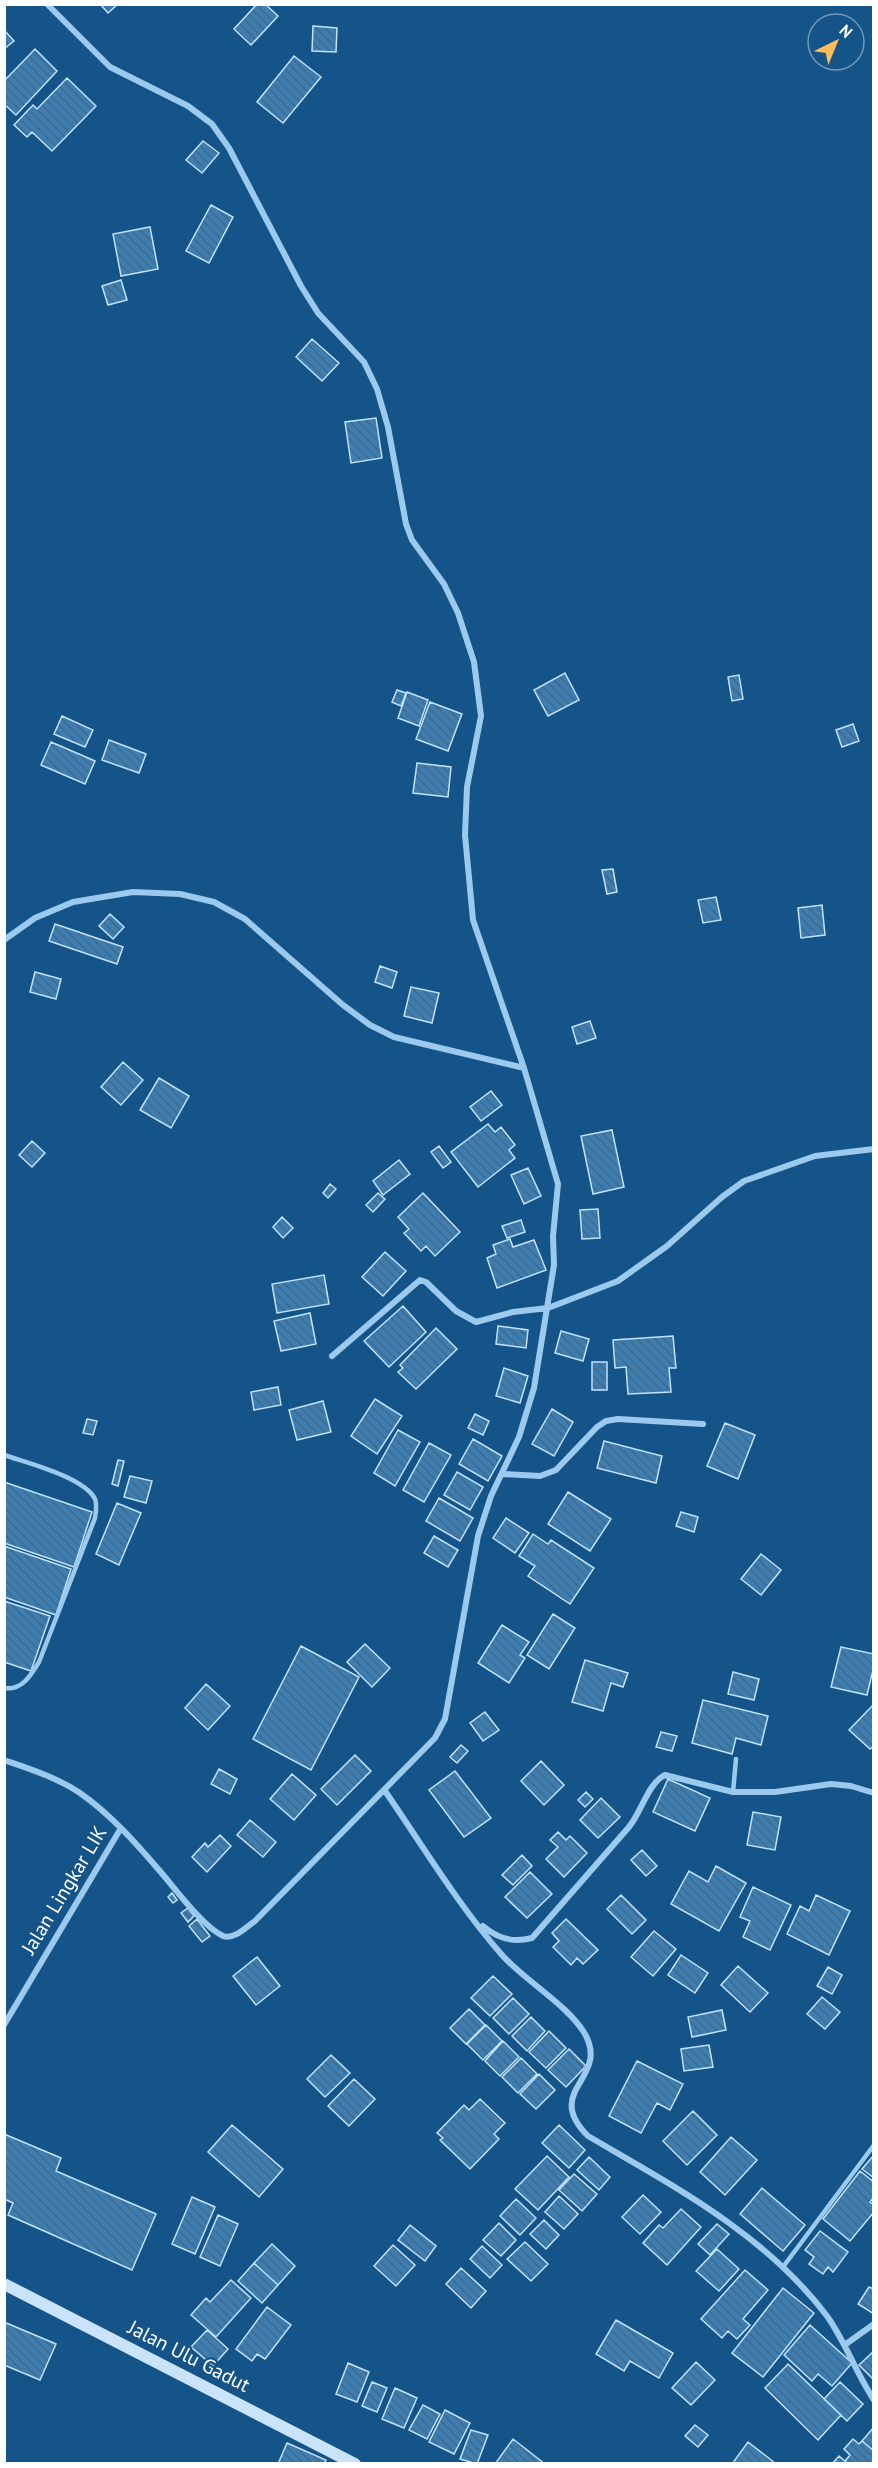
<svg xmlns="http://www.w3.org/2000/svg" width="878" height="2468" font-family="'PT Sans',sans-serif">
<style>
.building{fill:url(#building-back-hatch);stroke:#c1e2fb;stroke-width:1.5}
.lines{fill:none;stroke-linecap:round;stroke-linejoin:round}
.lane{stroke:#9ccaef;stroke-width:4.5}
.street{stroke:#9ccaef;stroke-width:6}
.secondary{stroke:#c9e4fa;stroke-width:12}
.labels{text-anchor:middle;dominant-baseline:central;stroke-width:4.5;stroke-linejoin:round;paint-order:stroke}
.street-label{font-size:20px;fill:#fff;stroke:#155488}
</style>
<defs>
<pattern id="building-back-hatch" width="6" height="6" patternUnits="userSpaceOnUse" patternTransform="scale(1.5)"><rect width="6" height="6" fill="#3d7eb2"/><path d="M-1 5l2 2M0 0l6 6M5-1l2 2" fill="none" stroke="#446884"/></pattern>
</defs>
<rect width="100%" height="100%" fill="#155488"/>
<!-- building -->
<path class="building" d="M 100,4 L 118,4 L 108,13 Z
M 257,4 L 265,4 L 278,16 L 251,45 L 234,29 Z
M 313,26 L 337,28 L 336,52 L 312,51 Z
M 4,30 L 14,41 L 4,49 Z
M 35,49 L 57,71 L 16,115 L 4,104 L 4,81 Z
M 294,56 L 321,77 L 283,123 L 257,102 Z
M 67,78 L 96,106 L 52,151 L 32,132 L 27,137 L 14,125 L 33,105 L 37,109 Z
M 203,141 L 219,153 L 202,173 L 186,160 Z
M 211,205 L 233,217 L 209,263 L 186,251 Z
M 150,227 L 158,269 L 121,276 L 113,234 Z
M 121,280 L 127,300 L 108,305 L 102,286 Z
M 312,339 L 339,363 L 322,381 L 296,357 Z
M 376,418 L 382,458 L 351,463 L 345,422 Z
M 565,673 L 579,700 L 548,716 L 534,690 Z
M 739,675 L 743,699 L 732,701 L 728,677 Z
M 397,690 L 406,693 L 401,706 L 392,702 Z
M 407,692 L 428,700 L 419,726 L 398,718 Z
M 430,702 L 462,714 L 448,751 L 416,739 Z
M 62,716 L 93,730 L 85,747 L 54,734 Z
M 853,724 L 859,741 L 842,747 L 836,730 Z
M 109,740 L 146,754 L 139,773 L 102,760 Z
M 51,742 L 95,761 L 85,784 L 41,765 Z
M 417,763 L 451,767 L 448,797 L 413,793 Z
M 613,869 L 617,892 L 607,894 L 602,870 Z
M 716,897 L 721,920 L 703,923 L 698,900 Z
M 822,905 L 825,935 L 801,938 L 798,908 Z
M 110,914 L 124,927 L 113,939 L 99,926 Z
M 55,924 L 123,947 L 117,964 L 49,941 Z
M 380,966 L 397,972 L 392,988 L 375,982 Z
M 35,972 L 61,979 L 56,999 L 30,992 Z
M 411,987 L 439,993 L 432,1023 L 404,1016 Z
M 590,1021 L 596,1038 L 577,1044 L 572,1027 Z
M 123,1062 L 143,1080 L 121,1105 L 101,1087 Z
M 159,1078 L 189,1096 L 171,1128 L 140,1110 Z
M 491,1091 L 502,1105 L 481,1121 L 470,1107 Z
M 488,1124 L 495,1132 L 501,1127 L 515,1145 L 509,1150 L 515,1158 L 478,1187 L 451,1152 Z
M 612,1130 L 624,1187 L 593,1194 L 581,1136 Z
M 32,1141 L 45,1153 L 32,1167 L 19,1155 Z
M 439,1146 L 451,1162 L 443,1168 L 431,1152 Z
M 399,1160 L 410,1174 L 383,1195 L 373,1181 Z
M 528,1168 L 541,1196 L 524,1204 L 511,1175 Z
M 330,1184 L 336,1189 L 328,1198 L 323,1193 Z
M 378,1193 L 385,1199 L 373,1212 L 366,1205 Z
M 423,1193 L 460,1232 L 435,1256 L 426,1246 L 421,1251 L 404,1233 L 409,1229 L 398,1217 Z
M 598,1209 L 600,1238 L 582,1239 L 580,1210 Z
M 282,1217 L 293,1228 L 283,1238 L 273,1227 Z
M 521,1220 L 525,1232 L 507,1238 L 502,1226 Z
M 510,1239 L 513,1247 L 534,1240 L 546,1270 L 497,1288 L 487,1258 L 496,1254 L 493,1245 Z
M 385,1252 L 406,1271 L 383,1296 L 362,1277 Z
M 324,1275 L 329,1304 L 277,1313 L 272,1284 Z
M 403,1306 L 426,1332 L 389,1367 L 364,1341 Z
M 310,1313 L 316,1344 L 281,1351 L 274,1321 Z
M 498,1326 L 528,1330 L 526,1348 L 496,1344 Z
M 436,1328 L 457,1349 L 416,1389 L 398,1372 L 403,1368 L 400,1365 Z
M 561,1331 L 589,1339 L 583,1361 L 555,1353 Z
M 673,1336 L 676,1368 L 669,1368 L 671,1392 L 628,1394 L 626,1367 L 615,1368 L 613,1340 Z
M 592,1362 L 607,1362 L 607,1390 L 592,1390 Z
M 504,1368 L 528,1376 L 520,1403 L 496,1396 Z
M 278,1387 L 281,1405 L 254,1410 L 251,1392 Z
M 375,1399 L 402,1416 L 377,1454 L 351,1436 Z
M 323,1401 L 331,1432 L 297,1440 L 289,1410 Z
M 552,1409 L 573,1422 L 554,1456 L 532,1444 Z
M 475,1414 L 489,1421 L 483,1435 L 468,1428 Z
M 87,1419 L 97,1421 L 93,1435 L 83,1433 Z
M 725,1423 L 755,1435 L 738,1479 L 707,1466 Z
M 398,1430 L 420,1442 L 395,1486 L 374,1473 Z
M 473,1439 L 502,1456 L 488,1481 L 459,1464 Z
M 604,1441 L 662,1456 L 656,1483 L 597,1468 Z
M 429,1443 L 451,1455 L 424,1502 L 403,1490 Z
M 118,1460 L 124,1461 L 118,1486 L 112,1484 Z
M 457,1472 L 483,1487 L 470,1510 L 444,1495 Z
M 130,1476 L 152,1481 L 146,1503 L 124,1497 Z
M 4,1482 L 92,1512 L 74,1567 L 4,1543 Z
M 568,1492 L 611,1519 L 590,1551 L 548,1524 Z
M 439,1498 L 473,1518 L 460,1541 L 426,1521 Z
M 117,1503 L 141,1513 L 119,1565 L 96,1554 Z
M 681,1512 L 698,1517 L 694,1532 L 676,1526 Z
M 506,1518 L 529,1533 L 515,1553 L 493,1538 Z
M 533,1534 L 548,1544 L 551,1540 L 594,1568 L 570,1604 L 528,1576 L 535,1566 L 519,1556 Z
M 434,1536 L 458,1550 L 448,1567 L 424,1553 Z
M 4,1546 L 71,1569 L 56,1615 L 4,1597 Z
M 761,1554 L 781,1570 L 761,1595 L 741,1579 Z
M 4,1601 L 50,1616 L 31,1671 L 4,1662 Z
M 553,1614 L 575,1628 L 549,1669 L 527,1655 Z
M 502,1625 L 529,1642 L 520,1655 L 525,1658 L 509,1683 L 478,1663 Z
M 365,1644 L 390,1668 L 372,1687 L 347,1662 Z
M 301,1646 L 359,1677 L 311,1770 L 253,1739 Z
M 841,1647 L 874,1654 L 874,1666 L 867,1695 L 831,1687 Z
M 585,1660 L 628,1673 L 623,1687 L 611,1683 L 603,1711 L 572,1702 Z
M 733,1672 L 759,1679 L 754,1700 L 728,1694 Z
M 206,1684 L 230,1706 L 208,1730 L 185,1708 Z
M 703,1700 L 768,1716 L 761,1745 L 736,1738 L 732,1754 L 692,1743 Z
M 874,1704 L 874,1746 L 870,1749 L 849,1730 Z
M 485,1712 L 499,1730 L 483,1741 L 470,1723 Z
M 661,1732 L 677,1736 L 672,1751 L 656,1747 Z
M 461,1745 L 468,1751 L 457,1763 L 450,1757 Z
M 355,1755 L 371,1771 L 337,1805 L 321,1789 Z
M 541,1761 L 564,1785 L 544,1805 L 521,1781 Z
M 219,1769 L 237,1779 L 230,1794 L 211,1784 Z
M 455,1771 L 491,1818 L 464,1837 L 429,1790 Z
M 292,1774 L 316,1795 L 294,1820 L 270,1799 Z
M 668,1779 L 710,1798 L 695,1831 L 653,1812 Z
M 586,1792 L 593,1799 L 585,1807 L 578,1800 Z
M 601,1798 L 620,1817 L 598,1838 L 580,1820 Z
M 753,1812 L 781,1817 L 775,1850 L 747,1845 Z
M 250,1820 L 276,1842 L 263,1857 L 237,1835 Z
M 558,1832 L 566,1840 L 570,1836 L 587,1853 L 564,1877 L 546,1859 L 558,1847 L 550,1840 Z
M 220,1835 L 231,1846 L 207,1872 L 192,1857 L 205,1843 L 208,1847 Z
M 642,1850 L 657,1866 L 646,1876 L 631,1860 Z
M 522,1855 L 532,1866 L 513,1885 L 502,1875 Z
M 716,1866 L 746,1883 L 719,1931 L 671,1904 L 689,1871 L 708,1882 Z
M 530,1872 L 552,1894 L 527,1918 L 505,1897 Z
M 753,1887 L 791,1905 L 770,1950 L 743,1937 L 750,1921 L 740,1917 Z
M 172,1893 L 177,1900 L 173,1903 L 168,1897 Z
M 621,1895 L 646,1920 L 632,1934 L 607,1909 Z
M 816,1895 L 850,1911 L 829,1955 L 787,1934 L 800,1906 L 809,1911 Z
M 188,1908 L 194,1916 L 188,1922 L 181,1913 Z
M 197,1919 L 210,1936 L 202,1942 L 189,1926 Z
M 566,1919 L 598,1950 L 583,1964 L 577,1958 L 571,1965 L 553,1947 L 559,1941 L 552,1933 Z
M 654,1931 L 676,1949 L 653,1976 L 631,1957 Z
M 681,1955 L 708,1973 L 695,1993 L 668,1975 Z
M 257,1957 L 280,1986 L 256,2005 L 233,1976 Z
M 738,1966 L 768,1993 L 750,2012 L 721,1985 Z
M 828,1967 L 842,1975 L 832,1994 L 817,1986 Z
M 493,1976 L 512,1994 L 490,2016 L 471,1998 Z
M 822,1997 L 840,2012 L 825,2029 L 807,2014 Z
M 513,1998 L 529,2014 L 509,2034 L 493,2018 Z
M 469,2009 L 485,2025 L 466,2044 L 450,2028 Z
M 722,2010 L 726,2030 L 692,2037 L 688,2017 Z
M 531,2017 L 545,2031 L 527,2051 L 512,2036 Z
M 486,2025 L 502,2041 L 483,2060 L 467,2044 Z
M 549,2031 L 566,2048 L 546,2068 L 529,2052 Z
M 503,2041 L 519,2057 L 500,2076 L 485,2061 Z
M 709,2045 L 713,2067 L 684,2071 L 681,2049 Z
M 569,2049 L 586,2066 L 566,2087 L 548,2070 Z
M 331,2055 L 350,2073 L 325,2097 L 307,2079 Z
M 521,2058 L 537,2074 L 518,2093 L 502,2077 Z
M 637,2061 L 683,2084 L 670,2110 L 657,2103 L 641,2133 L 609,2116 Z
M 539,2074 L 555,2090 L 536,2109 L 520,2094 Z
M 354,2079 L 375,2099 L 349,2126 L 328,2106 Z
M 480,2099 L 505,2123 L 494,2134 L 499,2139 L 470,2169 L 440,2140 L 443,2138 L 437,2133 L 464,2105 L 469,2110 Z
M 693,2111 L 717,2135 L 687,2165 L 663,2141 Z
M 232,2125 L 283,2169 L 259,2197 L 208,2152 Z
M 559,2125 L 585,2150 L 569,2168 L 542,2143 Z
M 4,2134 L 61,2158 L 56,2171 L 156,2214 L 132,2270 L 8,2215 L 13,2203 L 4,2199 Z
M 731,2137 L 757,2160 L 725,2195 L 700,2172 Z
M 874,2155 L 874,2178 L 862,2169 Z
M 547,2156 L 569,2177 L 538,2210 L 515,2189 Z
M 589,2157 L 610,2177 L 599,2190 L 577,2170 Z
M 860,2171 L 874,2182 L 874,2197 L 870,2202 L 874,2205 L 874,2212 L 850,2241 L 823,2219 Z
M 574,2174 L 597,2194 L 582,2211 L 559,2190 Z
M 762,2188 L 805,2225 L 783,2251 L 740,2214 Z
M 643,2195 L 661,2212 L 640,2234 L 622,2217 Z
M 559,2196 L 578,2214 L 564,2229 L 545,2212 Z
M 192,2197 L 215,2207 L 195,2254 L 172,2244 Z
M 516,2199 L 536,2218 L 520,2235 L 500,2216 Z
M 681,2209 L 701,2227 L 667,2265 L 643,2243 L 659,2225 L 663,2228 Z
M 218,2215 L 238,2224 L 220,2266 L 200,2257 Z
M 544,2220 L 559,2235 L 546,2249 L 530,2234 Z
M 499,2223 L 516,2240 L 501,2256 L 483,2240 Z
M 717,2224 L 729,2234 L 710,2255 L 698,2244 Z
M 410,2225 L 436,2246 L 425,2261 L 398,2240 Z
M 820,2231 L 848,2252 L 833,2272 L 828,2267 L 823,2274 L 809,2264 L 814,2257 L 805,2250 Z
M 525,2242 L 548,2264 L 531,2281 L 507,2259 Z
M 272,2244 L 295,2266 L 278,2285 L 254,2263 Z
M 393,2245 L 415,2265 L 396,2286 L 374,2266 Z
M 482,2246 L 502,2265 L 490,2278 L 470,2259 Z
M 717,2249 L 739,2269 L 719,2291 L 696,2271 Z
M 254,2263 L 278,2285 L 262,2303 L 238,2281 Z
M 461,2268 L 486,2291 L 471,2308 L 446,2284 Z
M 745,2270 L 768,2290 L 743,2319 L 750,2325 L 737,2339 L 728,2331 L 722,2338 L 701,2319 Z
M 231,2280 L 251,2298 L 216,2337 L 191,2315 L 206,2298 L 210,2302 Z
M 869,2287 L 874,2289 L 874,2314 L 858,2304 Z
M 783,2288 L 814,2313 L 763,2377 L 732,2353 Z
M 267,2307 L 291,2325 L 265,2359 L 257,2354 L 252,2361 L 236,2349 Z
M 616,2320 L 673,2353 L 659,2378 L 630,2361 L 624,2371 L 596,2354 Z
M 4,2322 L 56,2344 L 40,2380 L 4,2365 Z
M 810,2325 L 852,2363 L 832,2386 L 818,2374 L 812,2381 L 784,2355 Z
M 207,2330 L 228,2349 L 213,2366 L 191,2347 Z
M 874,2351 L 874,2380 L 859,2365 Z
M 696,2362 L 715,2380 L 691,2405 L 672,2388 Z
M 348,2363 L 369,2372 L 357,2402 L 336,2394 Z
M 788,2364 L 841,2415 L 818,2440 L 765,2388 Z
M 372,2382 L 387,2388 L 377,2412 L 362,2406 Z
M 840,2382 L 863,2404 L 847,2421 L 824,2399 Z
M 395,2388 L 417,2398 L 404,2428 L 382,2419 Z
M 423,2405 L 440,2414 L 427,2439 L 409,2430 Z
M 445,2410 L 470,2423 L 454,2454 L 429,2442 Z
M 695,2425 L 708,2435 L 698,2447 L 685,2436 Z
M 874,2427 L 874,2451 L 862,2441 Z
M 471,2430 L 488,2435 L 477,2464 L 460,2459 Z
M 513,2439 L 545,2464 L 495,2464 Z
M 853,2439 L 859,2444 L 862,2441 L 874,2451 L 874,2464 L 848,2464 L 845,2461 L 850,2455 L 844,2449 Z
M 748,2442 L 775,2463 L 775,2464 L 732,2464 Z
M 287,2443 L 326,2460 L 324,2464 L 278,2464 Z
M 839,2456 L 845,2461 L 848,2464 L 832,2464 Z"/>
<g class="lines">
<!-- lane -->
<path class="lane" d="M 4,1455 C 27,1463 84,1477 95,1499 C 97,1504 96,1512 95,1518 L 39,1662 C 31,1675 22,1691 4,1688
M 733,1792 L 736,1759
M 783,2267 L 874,2145"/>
<!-- street -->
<path class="street" d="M 4,940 L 35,918 L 73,902 L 133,892 L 180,894 L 214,902 L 245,919 L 343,1005 L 370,1025 L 394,1037 L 524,1068
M 332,1356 L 420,1280 L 426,1282 L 456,1311 L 476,1322 L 513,1312 L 548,1308 L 618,1281 L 667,1246 L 722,1197 L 744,1181 L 815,1156 L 874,1149
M 503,1474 L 540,1476 L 556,1470 L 597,1427 L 606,1421 L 618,1419 L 703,1424
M 4,1760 C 30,1769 58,1778 80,1793 C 110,1814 135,1842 159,1870 C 174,1887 203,1927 223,1936 C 234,1940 246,1927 255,1921 L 435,1738 L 445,1719 L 478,1536 L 491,1496 L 519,1437 L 534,1388 L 554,1265 L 553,1236 L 558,1184 L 524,1068 L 473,920 L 465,835 L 467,787 L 481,716 L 474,662 L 458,613 L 444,584 L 412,540 L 406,524 L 388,427 L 377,389 L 364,362 L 318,313 L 301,286 L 229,148 L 212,124 L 188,106 L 110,67 L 47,4
M 385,1791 C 423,1846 458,1905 502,1955 C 525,1981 568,2005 585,2034 C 610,2079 542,2090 588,2136 C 675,2187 765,2234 827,2316 C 846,2343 856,2373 874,2400
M 483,1926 C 498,1939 513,1943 532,1938 L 629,1827 C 642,1811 648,1783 665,1775 L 733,1792 L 775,1792 L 831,1784 L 851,1786 L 874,1793
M 4,2025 L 121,1828
M 846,2344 L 874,2324"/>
<!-- secondary -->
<path class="secondary" d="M 4,2284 L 355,2464"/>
</g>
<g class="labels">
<!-- street labels -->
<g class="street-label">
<text transform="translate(64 1890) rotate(-59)">Jalan Lingkar LIK</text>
<text transform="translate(189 2356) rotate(27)">Jalan Ulu Gadut</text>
</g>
</g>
<!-- border -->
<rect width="878" height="2468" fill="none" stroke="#ffffff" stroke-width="12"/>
<!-- north arrow -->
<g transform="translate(836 42) rotate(43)"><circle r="28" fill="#155488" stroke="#7398b8" stroke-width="1.5"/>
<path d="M0-4.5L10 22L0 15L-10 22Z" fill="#ffbd59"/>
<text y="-9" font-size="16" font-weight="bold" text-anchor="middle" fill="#ffffff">N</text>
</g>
</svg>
